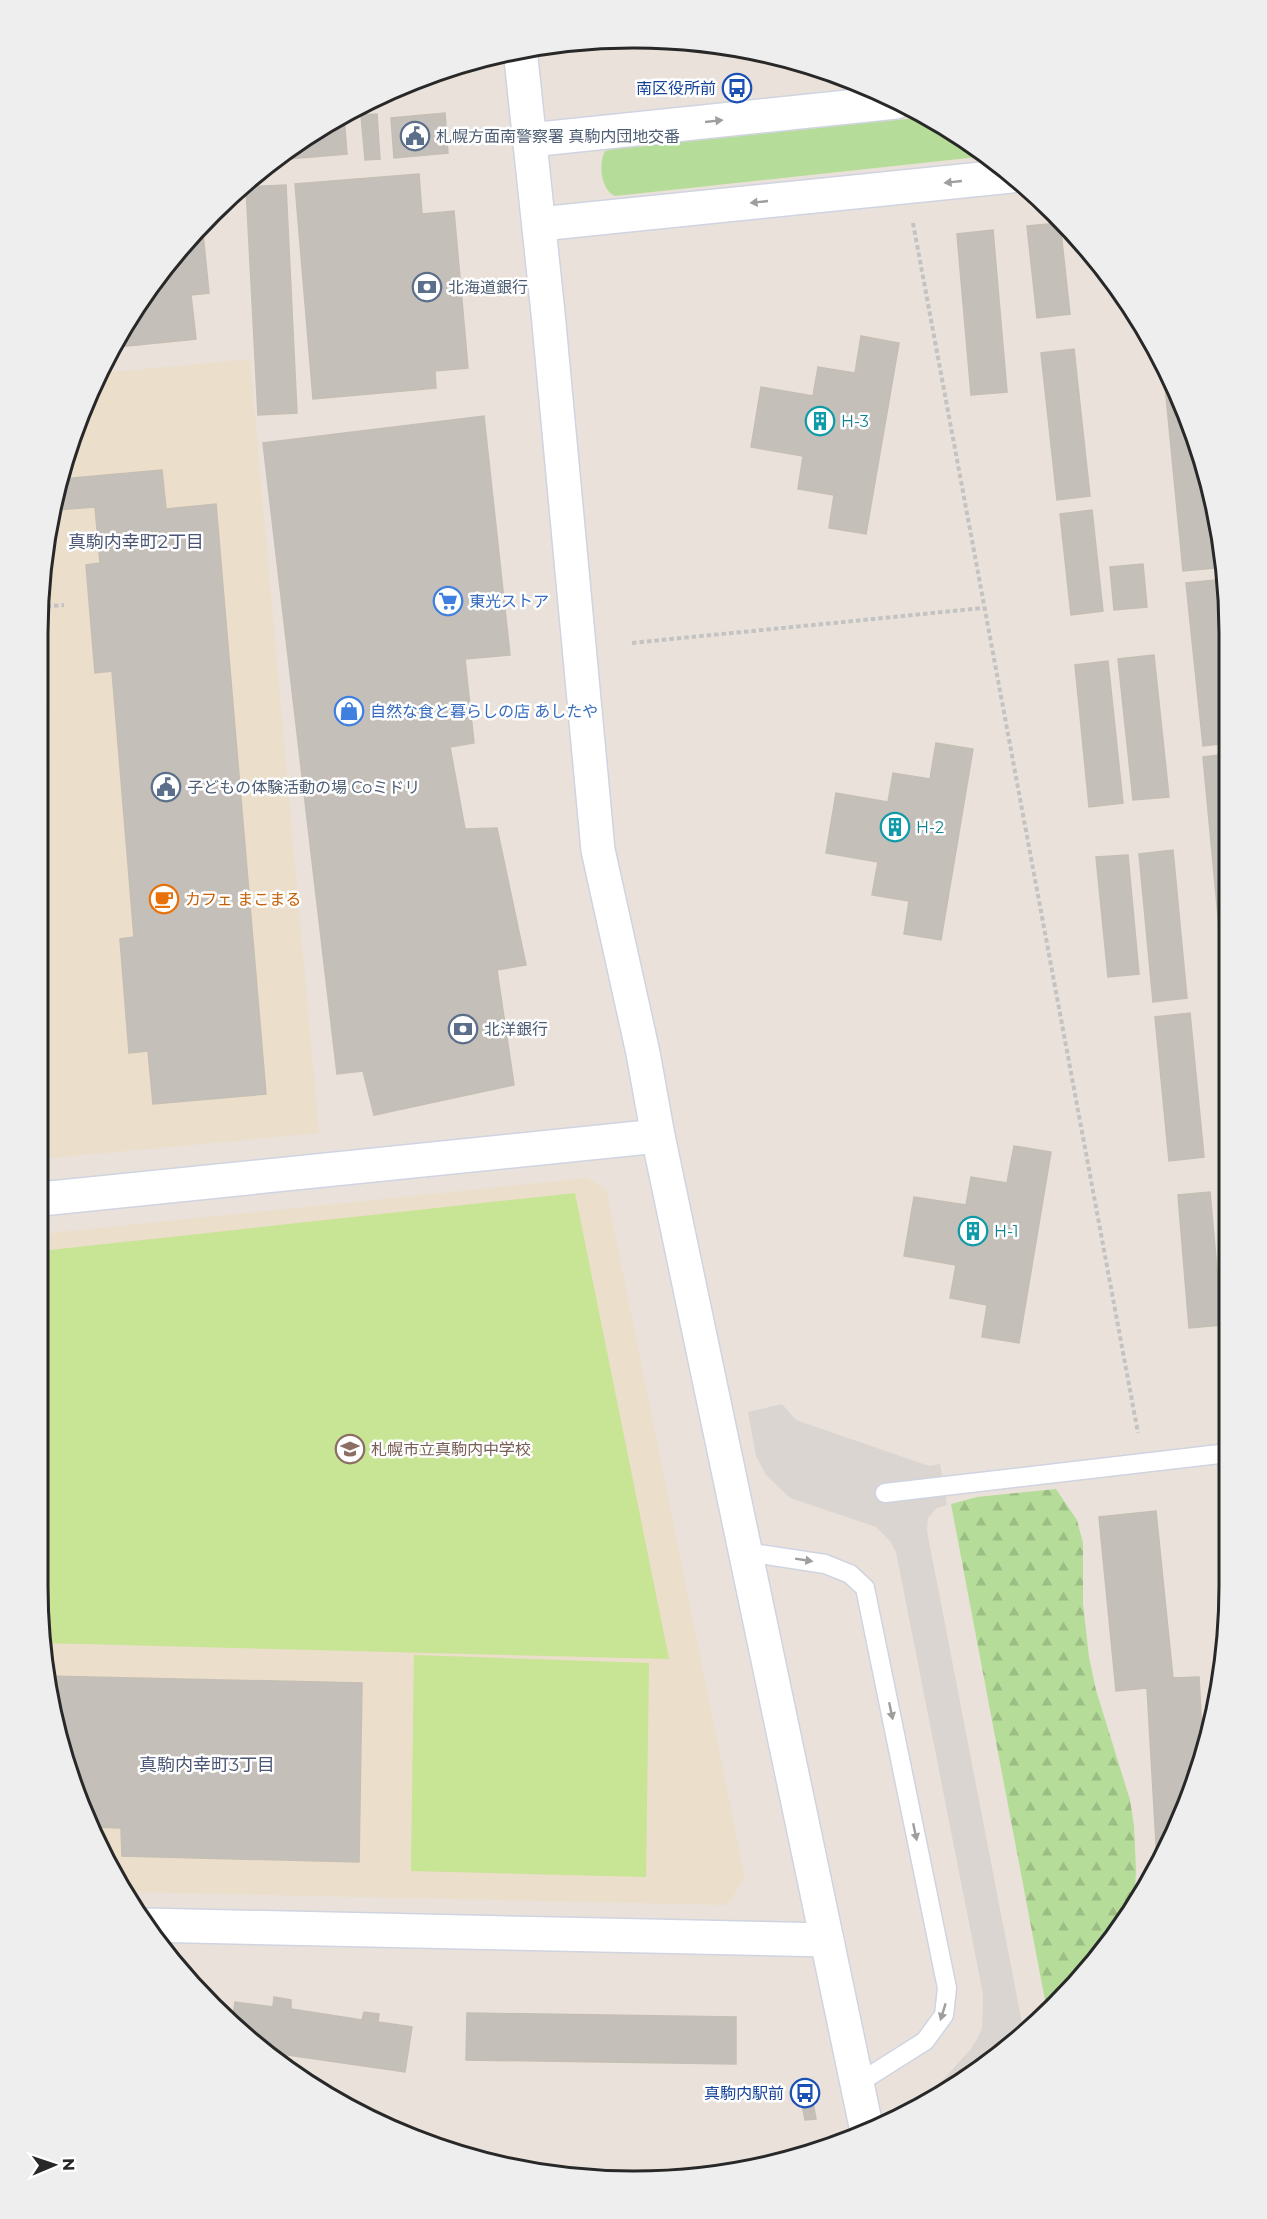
<svg xmlns="http://www.w3.org/2000/svg" width="1267" height="2219" font-family="Montserrat,'Noto Sans JP',sans-serif">
<style>
.education{fill:#ebdeca}
.grass{fill:#b5dd99}
.forest{fill:url(#forest-firs)}
.pitch{fill:#c8e495}
.plaza{fill:#dad5d0}
.building{fill:#c5bfba;stroke:#c4beb4;stroke-width:1.5}
.lines{fill:none;stroke-linecap:round;stroke-linejoin:round}
.service-casing{stroke:#cfd4e0;stroke-width:21}
.minor-casing{stroke:#cfd4e0;stroke-width:36}
.tertiary-casing{stroke:#cfd4e0;stroke-width:36}
.path{stroke:#c3c3c3;stroke-width:4;stroke-dasharray:4.5 3;stroke-linecap:butt}
.service{stroke:#fff;stroke-width:18}
.minor{stroke:#fff;stroke-width:33}
.tertiary{stroke:#fff;stroke-width:33}
.oneway{fill:#9e9e9e}
.labels{text-anchor:middle;dominant-baseline:central;stroke-width:5;stroke-linejoin:round;paint-order:stroke}
.transit-label{font-size:16px;fill:#164399;stroke:#fff;text-anchor:end}
.service-label{font-size:16px;fill:#4e5e75;stroke:#fff;text-anchor:start}
.culture-label{font-size:16px;fill:#0d838f;stroke:#fff;text-anchor:start}
.shop-label{font-size:16px;fill:#366cbe;stroke:#fff;text-anchor:start}
.food-label{font-size:16px;fill:#c56008;stroke:#fff;text-anchor:start}
.education-label{font-size:16px;fill:#785e54;stroke:#fff;text-anchor:start}
.neighbourhood-label{font-size:18px;fill:#4b5675;stroke:#fff}
.rim{fill:none;stroke:#282828;stroke-width:3}
</style>
<defs>
<pattern id="forest-firs" width="22" height="20" patternUnits="userSpaceOnUse" patternTransform="scale(1.5)"><rect width="22" height="20" fill="#b5dd99"/><path d="M5 1l3.5 6h-7zM16 11l3.5 6h-7z" fill="#9cbe84"/></pattern>
</defs>
<rect width="100%" height="100%" fill="#eae2da"/>
<!-- education -->
<path class="education" d="M 250,359 L 319,1133 L 41,1159 L 39,594 L 69,442 L 103,373 Z
M 587,1178 L 606,1189 L 745,1878 L 727,1905 L 125,1892 L 99,1849 L 69,1777 L 43,1664 L 41,1234 Z"/>
<!-- grass -->
<path class="grass" d="M 925,117 L 964,138 L 987,156 L 615,196 C 601,190 598,164 605,151 L 614,149 Z"/>
<!-- forest -->
<path class="forest" d="M 1056,1489 L 1077,1520 L 1083,1543 L 1083,1604 L 1089,1657 L 1096,1690 L 1130,1800 L 1134,1826 L 1136,1870 L 1134,1906 L 1129,1916 L 1081,1979 L 1047,2011 L 951,1504 L 977,1497 Z"/>
<!-- pitch -->
<path class="pitch" d="M 575,1193 L 669,1659 L 43,1643 L 41,1251 Z
M 414,1655 L 649,1663 L 646,1877 L 411,1871 Z"/>
<!-- plaza -->
<path class="plaza" d="M 782,1404 L 796,1420 L 929,1466 L 940,1464 L 947,1505 L 937,1508 L 928,1518 L 927,1531 L 1024,2033 L 997,2058 L 925,2105 L 928,2096 L 970,2050 L 977,2039 L 982,2028 L 983,1994 L 896,1552 L 890,1541 L 876,1527 L 790,1498 L 766,1475 L 756,1456 L 748,1412 Z"/>
<!-- building -->
<path class="building" d="M 445,113 L 448,153 L 394,158 L 391,118 Z
M 377,114 L 380,159 L 365,160 L 361,115 Z
M 344,116 L 347,154 L 275,160 L 302,138 Z
M 419,174 L 422,214 L 454,211 L 468,368 L 435,371 L 436,388 L 313,399 L 295,184 Z
M 286,185 L 297,413 L 258,415 L 246,187 Z
M 1060,223 L 1070,314 L 1037,318 L 1027,226 Z
M 202,224 L 209,293 L 191,295 L 196,339 L 116,347 L 138,303 Z
M 993,230 L 1007,392 L 971,395 L 957,234 Z
M 861,336 L 899,343 L 866,534 L 829,528 L 834,495 L 798,489 L 803,456 L 751,447 L 761,387 L 813,396 L 818,367 L 855,373 Z
M 1074,349 L 1090,496 L 1057,500 L 1041,353 Z
M 1163,365 L 1198,442 L 1208,491 L 1215,568 L 1183,571 Z
M 484,416 L 510,655 L 465,659 L 474,743 L 450,747 L 465,829 L 497,828 L 526,965 L 497,970 L 514,1085 L 374,1115 L 363,1071 L 337,1074 L 263,443 Z
M 162,470 L 166,509 L 216,504 L 266,1094 L 153,1104 L 148,1051 L 129,1053 L 120,939 L 134,937 L 112,671 L 95,673 L 86,565 L 100,563 L 95,507 L 56,510 L 62,479 Z
M 1092,510 L 1103,611 L 1071,615 L 1060,514 Z
M 1143,564 L 1147,607 L 1114,610 L 1110,567 Z
M 1215,580 L 1228,708 L 1228,743 L 1203,746 L 1186,583 Z
M 1154,655 L 1169,797 L 1133,800 L 1118,659 Z
M 1108,661 L 1123,803 L 1089,807 L 1075,665 Z
M 936,743 L 973,749 L 941,940 L 904,934 L 909,901 L 872,895 L 878,862 L 826,853 L 836,793 L 888,802 L 893,773 L 930,779 Z
M 1228,754 L 1228,948 L 1221,948 L 1203,757 Z
M 1173,850 L 1187,998 L 1153,1002 L 1139,854 Z
M 1128,855 L 1139,974 L 1108,977 L 1096,857 Z
M 1228,965 L 1228,999 L 1225,966 Z
M 1190,1013 L 1204,1157 L 1169,1161 L 1155,1017 Z
M 1014,1146 L 1051,1152 L 1019,1343 L 982,1337 L 987,1305 L 950,1298 L 956,1265 L 904,1256 L 914,1197 L 966,1205 L 971,1177 L 1007,1183 Z
M 1210,1192 L 1222,1325 L 1189,1328 L 1178,1195 Z
M 1156,1511 L 1173,1678 L 1199,1677 L 1203,1751 L 1198,1777 L 1157,1860 L 1147,1688 L 1116,1691 L 1099,1517 Z
M 45,1676 L 362,1683 L 359,1862 L 122,1856 L 121,1828 L 90,1827 L 69,1777 Z
M 274,1997 L 291,2000 L 291,2009 L 362,2020 L 364,2012 L 379,2014 L 378,2022 L 412,2027 L 405,2072 L 267,2052 L 232,2023 L 235,2002 L 273,2007 Z
M 467,2013 L 736,2017 L 736,2064 L 466,2060 Z
M 812,2097 L 816,2119 L 805,2120 L 801,2099 Z"/>
<g class="lines">
<!-- service casing -->
<g class="service-casing">
<path id="service" d="M 885,1493 L 1228,1453
M 746,1552 L 825,1564 L 850,1574 L 865,1588 L 947,1988 L 944,2015 L 925,2041 L 857,2084"/>
</g>
<!-- minor casing -->
<g class="minor-casing">
<path id="minor" d="M 41,1199 L 658,1136
M 146,1925 L 827,1940"/>
</g>
<!-- tertiary casing -->
<g class="tertiary-casing">
<path id="tertiary" d="M 520,49 L 548,313 L 598,850 L 643,1053 L 658,1136 L 867,2131
M 530,140 L 896,102
M 540,224 L 1011,176"/>
</g>
<!-- path -->
<path class="path" d="M 913,223 L 1138,1433
M 39,607 L 64,605
M 632,643 L 983,608"/>
<!-- service -->
<use href="#service" class="service"/>
<!-- minor -->
<use href="#minor" class="minor"/>
<!-- tertiary -->
<use href="#tertiary" class="tertiary"/>
</g>
<!-- one-way arrows -->
<defs><path id="oneway-solid" d="M-6-.8H1V-3.2L6.5 0L1 3.2V.8H-6Z" transform="scale(1.5)"/></defs>
<g class="oneway">
<use href="#oneway-solid" transform="translate(714 121) rotate(-6)"/>
<use href="#oneway-solid" transform="translate(953 182) rotate(174)"/>
<use href="#oneway-solid" transform="translate(759 202) rotate(174)"/>
<use href="#oneway-solid" transform="translate(804 1560) rotate(9)"/>
<use href="#oneway-solid" transform="translate(891 1711) rotate(78)"/>
<use href="#oneway-solid" transform="translate(915 1832) rotate(78)"/>
<use href="#oneway-solid" transform="translate(943 2012) rotate(107)"/>
</g>
<!-- icons -->
<defs>
<g id="bus-ring" transform="scale(1.5)"><circle r="9.5" fill="#fff" stroke="#1a4fb4" stroke-width="1.5"/><path d="M-5-6H5V4H4V6H2V4H-2V6H-4V4H-5ZM-3.5-4V0h7V-4ZM-3.5 1.2v1.5H-2V1.2ZM2 1.2v1.5H3.5V1.2Z" fill="#1a4fb4"/></g>
<g id="civic-ring" transform="scale(1.5)"><circle r="9.5" fill="#fff" stroke="#5c6f8a" stroke-width="1.5"/><path d="M-.6-6.5H3V-4.5H.6V-3L4-1V1h2V6H-6V1h2V-1L-.6-3ZM-1.2 2.5V6h2.4V2.5Z" fill="#5c6f8a"/></g>
<g id="bank-ring" transform="scale(1.5)"><circle r="9.5" fill="#fff" stroke="#5c6f8a" stroke-width="1.5"/><path d="M-6-4H6V4H-6ZM0-2.3a2.3 2.3 0 1 0 0 4.6a2.3 2.3 0 1 0 0-4.6Z" fill="#5c6f8a"/></g>
<g id="building-ring" transform="scale(1.5)"><circle r="9.5" fill="#fff" stroke="#0f9aa8" stroke-width="1.5"/><path d="M-4-6H4V6H1V3H-1V6H-4ZM-2.5-4.3h1.7v1.8h-1.7ZM.8-4.3h1.7v1.8H.8ZM-2.5-1h1.7V.8h-1.7ZM.8-1h1.7V.8H.8Z" fill="#0f9aa8"/></g>
<g id="supermarket-ring" transform="scale(1.5)"><circle r="9.5" fill="#fff" stroke="#3f7fe0" stroke-width="1.5"/><path d="M-6-5.5h2.5l.6 2H6L4.5 2H-2.5L-4.4-4H-6ZM-1.5 3.2a1.3 1.3 0 1 0 .1 0ZM3 3.2a1.3 1.3 0 1 0 .1 0Z" fill="#3f7fe0"/></g>
<g id="shop-ring" transform="scale(1.5)"><circle r="9.5" fill="#fff" stroke="#3f7fe0" stroke-width="1.5"/><path d="M-5-2.5h2.3a2.7 3.5 0 0 1 5.4 0H5L5.5 6h-11ZM-1.5-2.5h3a1.5 2.3 0 0 0-3 0Z" fill="#3f7fe0"/></g>
<g id="cafe-ring" transform="scale(1.5)"><circle r="9.5" fill="#fff" stroke="#e8710a" stroke-width="1.5"/><path d="M-5.5-4.5H6V0H3Q3 3.5 0 3.5H-2.5Q-5.5 3.5-5.5 0ZM3-3.2v2h1.7v-2ZM-6 4.5H4V6H-6Z" fill="#e8710a"/></g>
<g id="school-ring" transform="scale(1.5)"><circle r="9.5" fill="#fff" stroke="#8d6e63" stroke-width="1.5"/><path d="M0-5L7-2L0 1L-7-2ZM-4 1L0 2.5L4 1V4Q0 6-4 4Z" fill="#8d6e63"/></g>
</defs>
<g fill-rule="evenodd">
<use href="#bus-ring" x="737" y="88"/>
<use href="#civic-ring" x="415" y="136"/>
<use href="#bank-ring" x="427" y="287"/>
<use href="#building-ring" x="820" y="421"/>
<use href="#supermarket-ring" x="448" y="601"/>
<use href="#shop-ring" x="349" y="711"/>
<use href="#civic-ring" x="166" y="787"/>
<use href="#building-ring" x="895" y="827"/>
<use href="#cafe-ring" x="164" y="899"/>
<use href="#bank-ring" x="463" y="1029"/>
<use href="#building-ring" x="973" y="1231"/>
<use href="#school-ring" x="350" y="1449"/>
<use href="#bus-ring" x="805" y="2093"/>
</g>
<g class="labels">
<!-- transit labels -->
<g class="transit-label">
<text x="716" y="88">南区役所前</text>
<text x="784" y="2093">真駒内駅前</text>
</g>
<!-- service labels -->
<g class="service-label">
<text x="436" y="136">札幌方面南警察署 真駒内団地交番</text>
<text x="448" y="287">北海道銀行</text>
<text x="187" y="787">子どもの体験活動の場 Coミドリ</text>
<text x="484" y="1029">北洋銀行</text>
</g>
<!-- culture labels -->
<g class="culture-label">
<text x="841" y="421">H-3</text>
<text x="916" y="827">H-2</text>
<text x="994" y="1231">H-1</text>
</g>
<!-- shop labels -->
<g class="shop-label">
<text x="469" y="601">東光ストア</text>
<text x="370" y="711">自然な食と暮らしの店 あしたや</text>
</g>
<!-- food labels -->
<g class="food-label">
<text x="185" y="899">カフェ まこまる</text>
</g>
<!-- education labels -->
<g class="education-label">
<text x="371" y="1449">札幌市立真駒内中学校</text>
</g>
<!-- neighbourhood labels -->
<g class="neighbourhood-label">
<text x="136" y="542">真駒内幸町2丁目</text>
<text x="207" y="1765">真駒内幸町3丁目</text>
</g>
</g>
<!-- crop -->
<path d="M0 0H1267V2219H0ZM633 48H634A585 585 0 0 1 1219 633V1586A585 585 0 0 1 634 2171H633A585 585 0 0 1 48 1586V633A585 585 0 0 1 633 48Z" fill="#eee" fill-rule="evenodd"/>
<path class="rim" d="M633 48H634A585 585 0 0 1 1219 633V1586A585 585 0 0 1 634 2171H633A585 585 0 0 1 48 1586V633A585 585 0 0 1 633 48Z"/>
<!-- north arrow -->
<g transform="translate(54 2165) rotate(88)" stroke="#ffffff" stroke-width="4.5" paint-order="stroke">
<path d="M0-4.5L10 22L0 15L-10 22Z" fill="#282828"/>
<text y="-9" font-size="16" font-weight="bold" text-anchor="middle" fill="#282828">N</text>
</g>
</svg>
